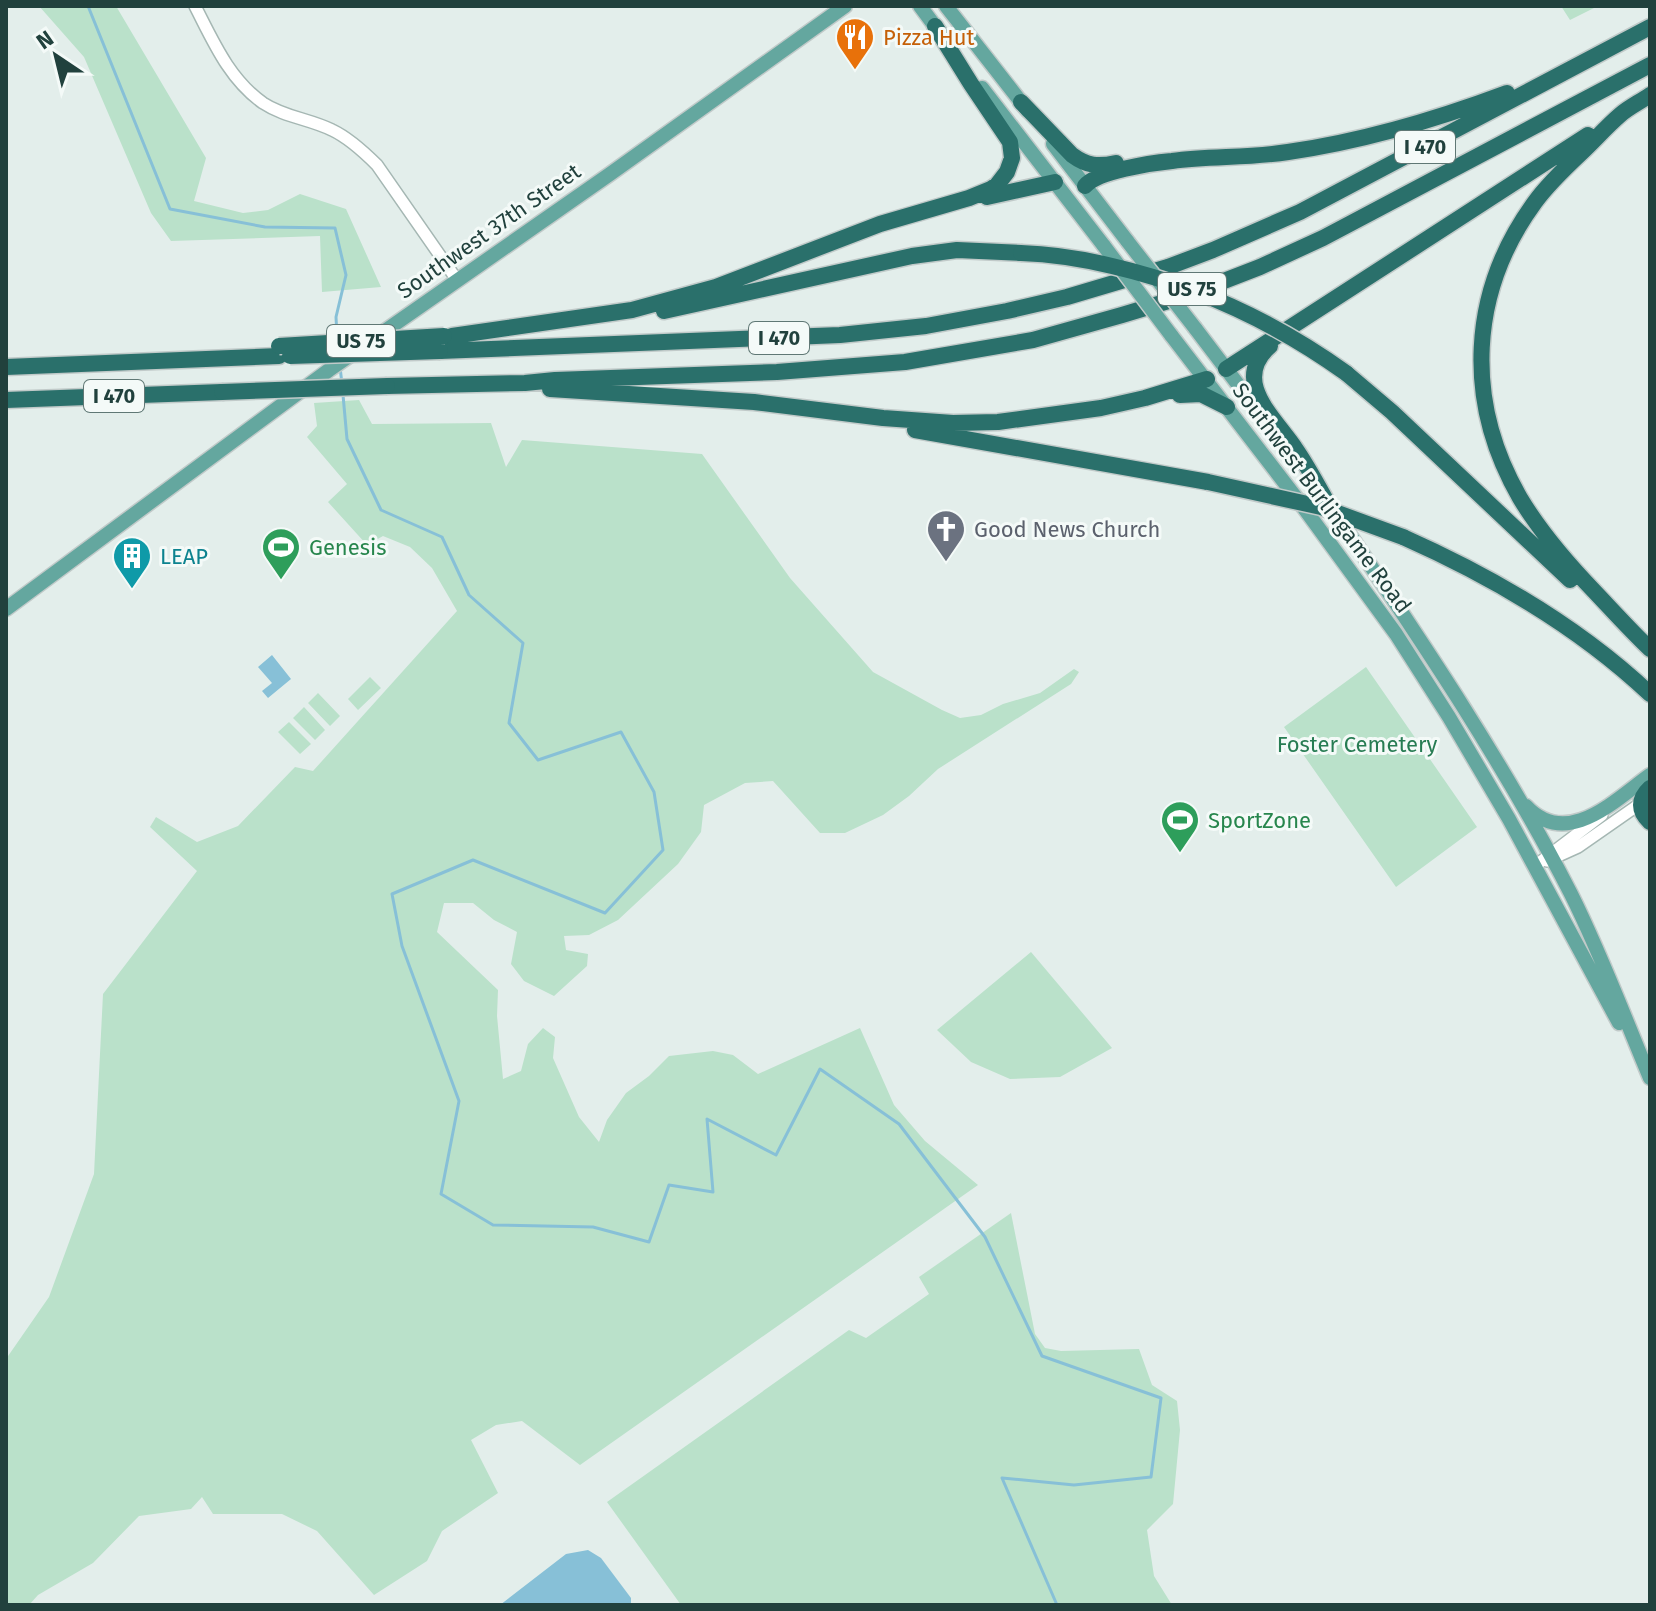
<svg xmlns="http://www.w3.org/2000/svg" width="1656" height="1611" font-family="'Fira Sans',sans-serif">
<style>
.green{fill:#bae1ca}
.water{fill:#87c0d7}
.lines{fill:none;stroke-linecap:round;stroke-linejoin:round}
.stream{stroke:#87c0d7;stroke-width:3}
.minor-casing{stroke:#a5b7b3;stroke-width:14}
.major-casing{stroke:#c1cac9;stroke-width:17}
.highway-casing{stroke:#c1cac9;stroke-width:19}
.minor{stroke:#fff;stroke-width:11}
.major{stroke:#64a79f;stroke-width:14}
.highway{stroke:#2a706b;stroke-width:16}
.major-bridge-casing{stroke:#c1cac9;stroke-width:17;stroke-linecap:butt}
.highway-bridge-casing{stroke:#c1cac9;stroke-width:19;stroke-linecap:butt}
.major-bridge{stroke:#64a79f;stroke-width:14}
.highway-bridge{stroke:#2a706b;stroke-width:16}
.labels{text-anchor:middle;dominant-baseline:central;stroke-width:6;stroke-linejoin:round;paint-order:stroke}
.shield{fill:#f4faf8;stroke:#607875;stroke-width:2}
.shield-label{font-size:20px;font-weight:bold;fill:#21413d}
.food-label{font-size:22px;fill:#c56008;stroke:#f4faf8;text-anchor:start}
.street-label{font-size:22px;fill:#21413d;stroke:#f4faf8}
.worship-label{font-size:22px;fill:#5b616d;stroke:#f4faf8;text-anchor:start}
.leisure-label{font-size:22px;fill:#27864d;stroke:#f4faf8;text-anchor:start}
.culture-label{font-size:22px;fill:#0d838f;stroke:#f4faf8;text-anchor:start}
.park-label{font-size:22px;fill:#277c53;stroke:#f4faf8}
</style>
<rect width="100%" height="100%" fill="#e3eeeb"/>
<!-- green -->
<path class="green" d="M 39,6 L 116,6 L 206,158 L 194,201 L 243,213 L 268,210 L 300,194 L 346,209 L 381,287 L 322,292 L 320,236 L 171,241 L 151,213 L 84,57 Z
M 1561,6 L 1598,6 L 1570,20 Z
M 359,400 L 372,424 L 491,423 L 506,467 L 522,440 L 702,454 L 790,578 L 873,672 L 942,710 L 960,718 L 981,715 L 1003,704 L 1040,693 L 1074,669 L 1079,672 L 1071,684 L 938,769 L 909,796 L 883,815 L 845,833 L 820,833 L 773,781 L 745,783 L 704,805 L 701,832 L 678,864 L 618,920 L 589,935 L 564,936 L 566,950 L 588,954 L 587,966 L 554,996 L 524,981 L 511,964 L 517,932 L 494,920 L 473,903 L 444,903 L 437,932 L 498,990 L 497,1016 L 503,1079 L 521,1071 L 528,1044 L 543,1028 L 555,1037 L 553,1058 L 579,1117 L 599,1142 L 607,1120 L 626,1093 L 649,1076 L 669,1056 L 713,1051 L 733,1055 L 758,1074 L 860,1028 L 894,1105 L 925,1141 L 978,1185 L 580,1465 L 522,1421 L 496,1425 L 471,1440 L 498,1493 L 442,1531 L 427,1561 L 374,1595 L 317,1531 L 282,1514 L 213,1514 L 202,1497 L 191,1509 L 139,1516 L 93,1563 L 38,1595 L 29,1605 L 6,1605 L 6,1359 L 49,1297 L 94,1174 L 103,994 L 197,871 L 150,827 L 156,817 L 197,842 L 238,826 L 295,767 L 313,771 L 457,611 L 432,568 L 410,547 L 383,536 L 367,545 L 328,502 L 347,484 L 307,437 L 317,426 L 314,403 Z
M 1366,667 L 1477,827 L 1396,887 L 1284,727 Z
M 370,677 L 381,688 L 358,710 L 348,699 Z
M 318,693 L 340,716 L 330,726 L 308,703 Z
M 304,707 L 325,730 L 315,740 L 293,718 Z
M 289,722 L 311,744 L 300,754 L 278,732 Z
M 1031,952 L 1112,1048 L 1060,1077 L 1010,1079 L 971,1062 L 937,1030 Z
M 1011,1213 L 1035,1334 L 1045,1348 L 1061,1351 L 1139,1349 L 1152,1385 L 1177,1401 L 1180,1430 L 1173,1504 L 1147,1530 L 1154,1576 L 1172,1605 L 681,1605 L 607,1502 L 849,1330 L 866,1338 L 929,1294 L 919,1277 Z"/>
<!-- water -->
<path class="water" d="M 272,655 L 291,679 L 268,698 L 262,691 L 272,683 L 258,667 Z
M 588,1550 L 601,1558 L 631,1598 L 631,1605 L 500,1605 L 566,1554 Z"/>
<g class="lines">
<!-- stream -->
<path class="stream" d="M 88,6 L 170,209 L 265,227 L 335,228 L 346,275 L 336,317 L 337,336
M 340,367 L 342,384
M 343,395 L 347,439 L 381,510 L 442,537 L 469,595 L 523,643 L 509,723 L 538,760 L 621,732 L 654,792 L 663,850 L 605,913 L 473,860 L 392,894 L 402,946 L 459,1101 L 441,1194 L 493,1225 L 593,1227 L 649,1242 L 669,1185 L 713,1192 L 707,1119 L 776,1155 L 820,1069 L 899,1124 L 985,1237 L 1042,1356 L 1161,1398 L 1151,1477 L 1074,1485 L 1002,1478 L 1057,1605"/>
<!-- minor casing -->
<g class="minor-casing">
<path id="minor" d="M 195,6 C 213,41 229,79 263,103 C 284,117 310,119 332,130 C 349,138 364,152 377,165 L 457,280
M 1547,861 L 1578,847 L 1644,801
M 1535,866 L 1602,815"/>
</g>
<!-- major casing -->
<g class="major-casing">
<path id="major" d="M 920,6 L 940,33
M 946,6 L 1028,111
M 982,88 L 1104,246
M 1053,144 L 1128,242
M 1195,328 L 1265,420
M 1171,335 L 1304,508 L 1396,634 L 1449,717 L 1509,819 L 1619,1023
M 1331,507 C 1416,633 1502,759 1571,894 C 1601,954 1624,1016 1650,1078
M 6,609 L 329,370 L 610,174 L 845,6
M 1526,806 C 1567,850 1615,800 1650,775"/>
</g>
<!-- highway casing -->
<g class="highway-casing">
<path id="highway" d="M 1650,95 C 1640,102 1629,107 1620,115 C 1606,127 1594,141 1581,153 C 1565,168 1548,184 1535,202 C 1469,292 1464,401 1520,498 C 1541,533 1567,563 1595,592 C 1613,611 1631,631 1650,649
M 1021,102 L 1072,155 C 1087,166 1098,167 1116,163
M 1085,186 C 1097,171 1151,163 1172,161 C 1210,156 1250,158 1288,152 C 1365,141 1435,120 1507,93
M 987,197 L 1055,182
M 664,311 L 912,256 L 957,250 L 1021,253
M 452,336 L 632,310 L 716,287 L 880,224 L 969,198 L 991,189 L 997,185 L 1007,172 L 1012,158 L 1010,142 L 971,84 L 935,26
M 1270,346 C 1230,381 1275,418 1295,448 C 1307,465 1317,484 1327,502
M 440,351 L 840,335 L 926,326 L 1007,311 L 1067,297 L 1168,267 L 1213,250 L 1300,212 L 1650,27
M 6,367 L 279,356
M 1226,369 L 1588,135
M 1346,373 L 1392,412 L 1570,580
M 387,386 L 525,383 L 555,380 L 777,372 L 905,362 L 1033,340 L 1122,315 L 1185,296 L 1260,267 L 1323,238 L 1650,65
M 550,389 L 754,402 L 883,418 L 953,423 L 998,422 L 1101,408 L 1145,398 L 1207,379
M 1180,395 L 1201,394 L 1227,407
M 6,400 L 222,392
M 915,430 L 1208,482
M 1403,537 C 1493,577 1578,626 1650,694
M 1650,788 C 1638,799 1638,811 1650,822"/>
</g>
<!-- minor -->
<use href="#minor" class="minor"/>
<!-- major -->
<use href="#major" class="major"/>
<!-- highway -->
<use href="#highway" class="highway"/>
<!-- major-bridge casing -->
<g class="major-bridge-casing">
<path id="major-bridge" d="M 1128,242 L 1195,328
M 1104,246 L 1171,335"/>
</g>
<!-- highway-bridge casing -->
<g class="highway-bridge-casing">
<path id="highway-bridge" d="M 1021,253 C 1052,254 1083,259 1112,266 C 1198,286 1275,322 1346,373
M 279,346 L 444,336
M 290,356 L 440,351
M 222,392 L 387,386
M 1208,482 L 1321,507 L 1403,537"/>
</g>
<!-- major-bridge -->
<use href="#major-bridge" class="major-bridge"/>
<!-- highway-bridge -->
<use href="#highway-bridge" class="highway-bridge"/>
</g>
<!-- icons -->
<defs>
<g id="restaurant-pin" transform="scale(2)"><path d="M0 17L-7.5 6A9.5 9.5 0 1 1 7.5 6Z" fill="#e8710a" stroke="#f4faf8"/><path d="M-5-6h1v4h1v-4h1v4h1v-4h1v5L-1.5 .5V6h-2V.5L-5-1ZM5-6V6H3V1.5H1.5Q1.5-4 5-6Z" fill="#fff"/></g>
<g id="church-pin" transform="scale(2)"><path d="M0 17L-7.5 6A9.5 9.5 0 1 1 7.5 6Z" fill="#6b7280" stroke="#f4faf8"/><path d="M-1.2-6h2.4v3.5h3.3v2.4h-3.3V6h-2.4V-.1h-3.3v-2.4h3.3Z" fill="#fff"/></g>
<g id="stadium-pin" transform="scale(2)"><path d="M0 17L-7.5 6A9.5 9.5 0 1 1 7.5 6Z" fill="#2e9e5b" stroke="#f4faf8"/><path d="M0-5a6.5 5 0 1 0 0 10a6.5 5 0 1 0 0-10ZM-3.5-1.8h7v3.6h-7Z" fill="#fff"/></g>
<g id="building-pin" transform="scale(2)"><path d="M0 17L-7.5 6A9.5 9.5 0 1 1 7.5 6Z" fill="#0f9aa8" stroke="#f4faf8"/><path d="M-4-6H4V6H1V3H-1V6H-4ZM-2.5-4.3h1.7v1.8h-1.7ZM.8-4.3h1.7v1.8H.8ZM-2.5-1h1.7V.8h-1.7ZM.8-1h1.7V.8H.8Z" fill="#fff"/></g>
</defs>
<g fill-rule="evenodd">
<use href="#restaurant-pin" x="855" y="37"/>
<use href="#church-pin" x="946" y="529"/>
<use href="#stadium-pin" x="281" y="547"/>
<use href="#building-pin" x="132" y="556"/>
<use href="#stadium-pin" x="1180" y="820"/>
</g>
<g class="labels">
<!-- shield labels -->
<g class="shield">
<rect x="1395" y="131" width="60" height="32" rx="6"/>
<rect x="1158" y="273" width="68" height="32" rx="6"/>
<rect x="749" y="322" width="60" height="32" rx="6"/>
<rect x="327" y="325" width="68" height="32" rx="6"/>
<rect x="84" y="380" width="60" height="32" rx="6"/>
</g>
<g class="shield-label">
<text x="1425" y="147">I 470</text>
<text x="1192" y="289">US 75</text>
<text x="779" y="338">I 470</text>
<text x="361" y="341">US 75</text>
<text x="114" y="396">I 470</text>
</g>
<!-- food labels -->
<g class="food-label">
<text x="883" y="37">Pizza Hut</text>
</g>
<!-- street labels -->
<g class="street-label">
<text transform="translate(489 231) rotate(-35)">Southwest 37th Street</text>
<text transform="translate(1322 498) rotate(53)">Southwest Burlingame Road</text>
</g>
<!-- worship labels -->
<g class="worship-label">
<text x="974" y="529">Good News Church</text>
</g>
<!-- leisure labels -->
<g class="leisure-label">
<text x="309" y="547">Genesis</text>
<text x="1208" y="820">SportZone</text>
</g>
<!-- culture labels -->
<g class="culture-label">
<text x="160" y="556">LEAP</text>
</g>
<!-- park labels -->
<g class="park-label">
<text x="1357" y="744">Foster Cemetery</text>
</g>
</g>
<!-- border -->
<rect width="1656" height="1611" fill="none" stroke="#21413d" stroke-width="16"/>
<!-- north arrow -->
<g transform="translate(56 56) rotate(325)" stroke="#f4faf8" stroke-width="6" paint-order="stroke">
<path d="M0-6L14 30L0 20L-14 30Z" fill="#21413d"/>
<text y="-12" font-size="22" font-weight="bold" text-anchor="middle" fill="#21413d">N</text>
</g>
</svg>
